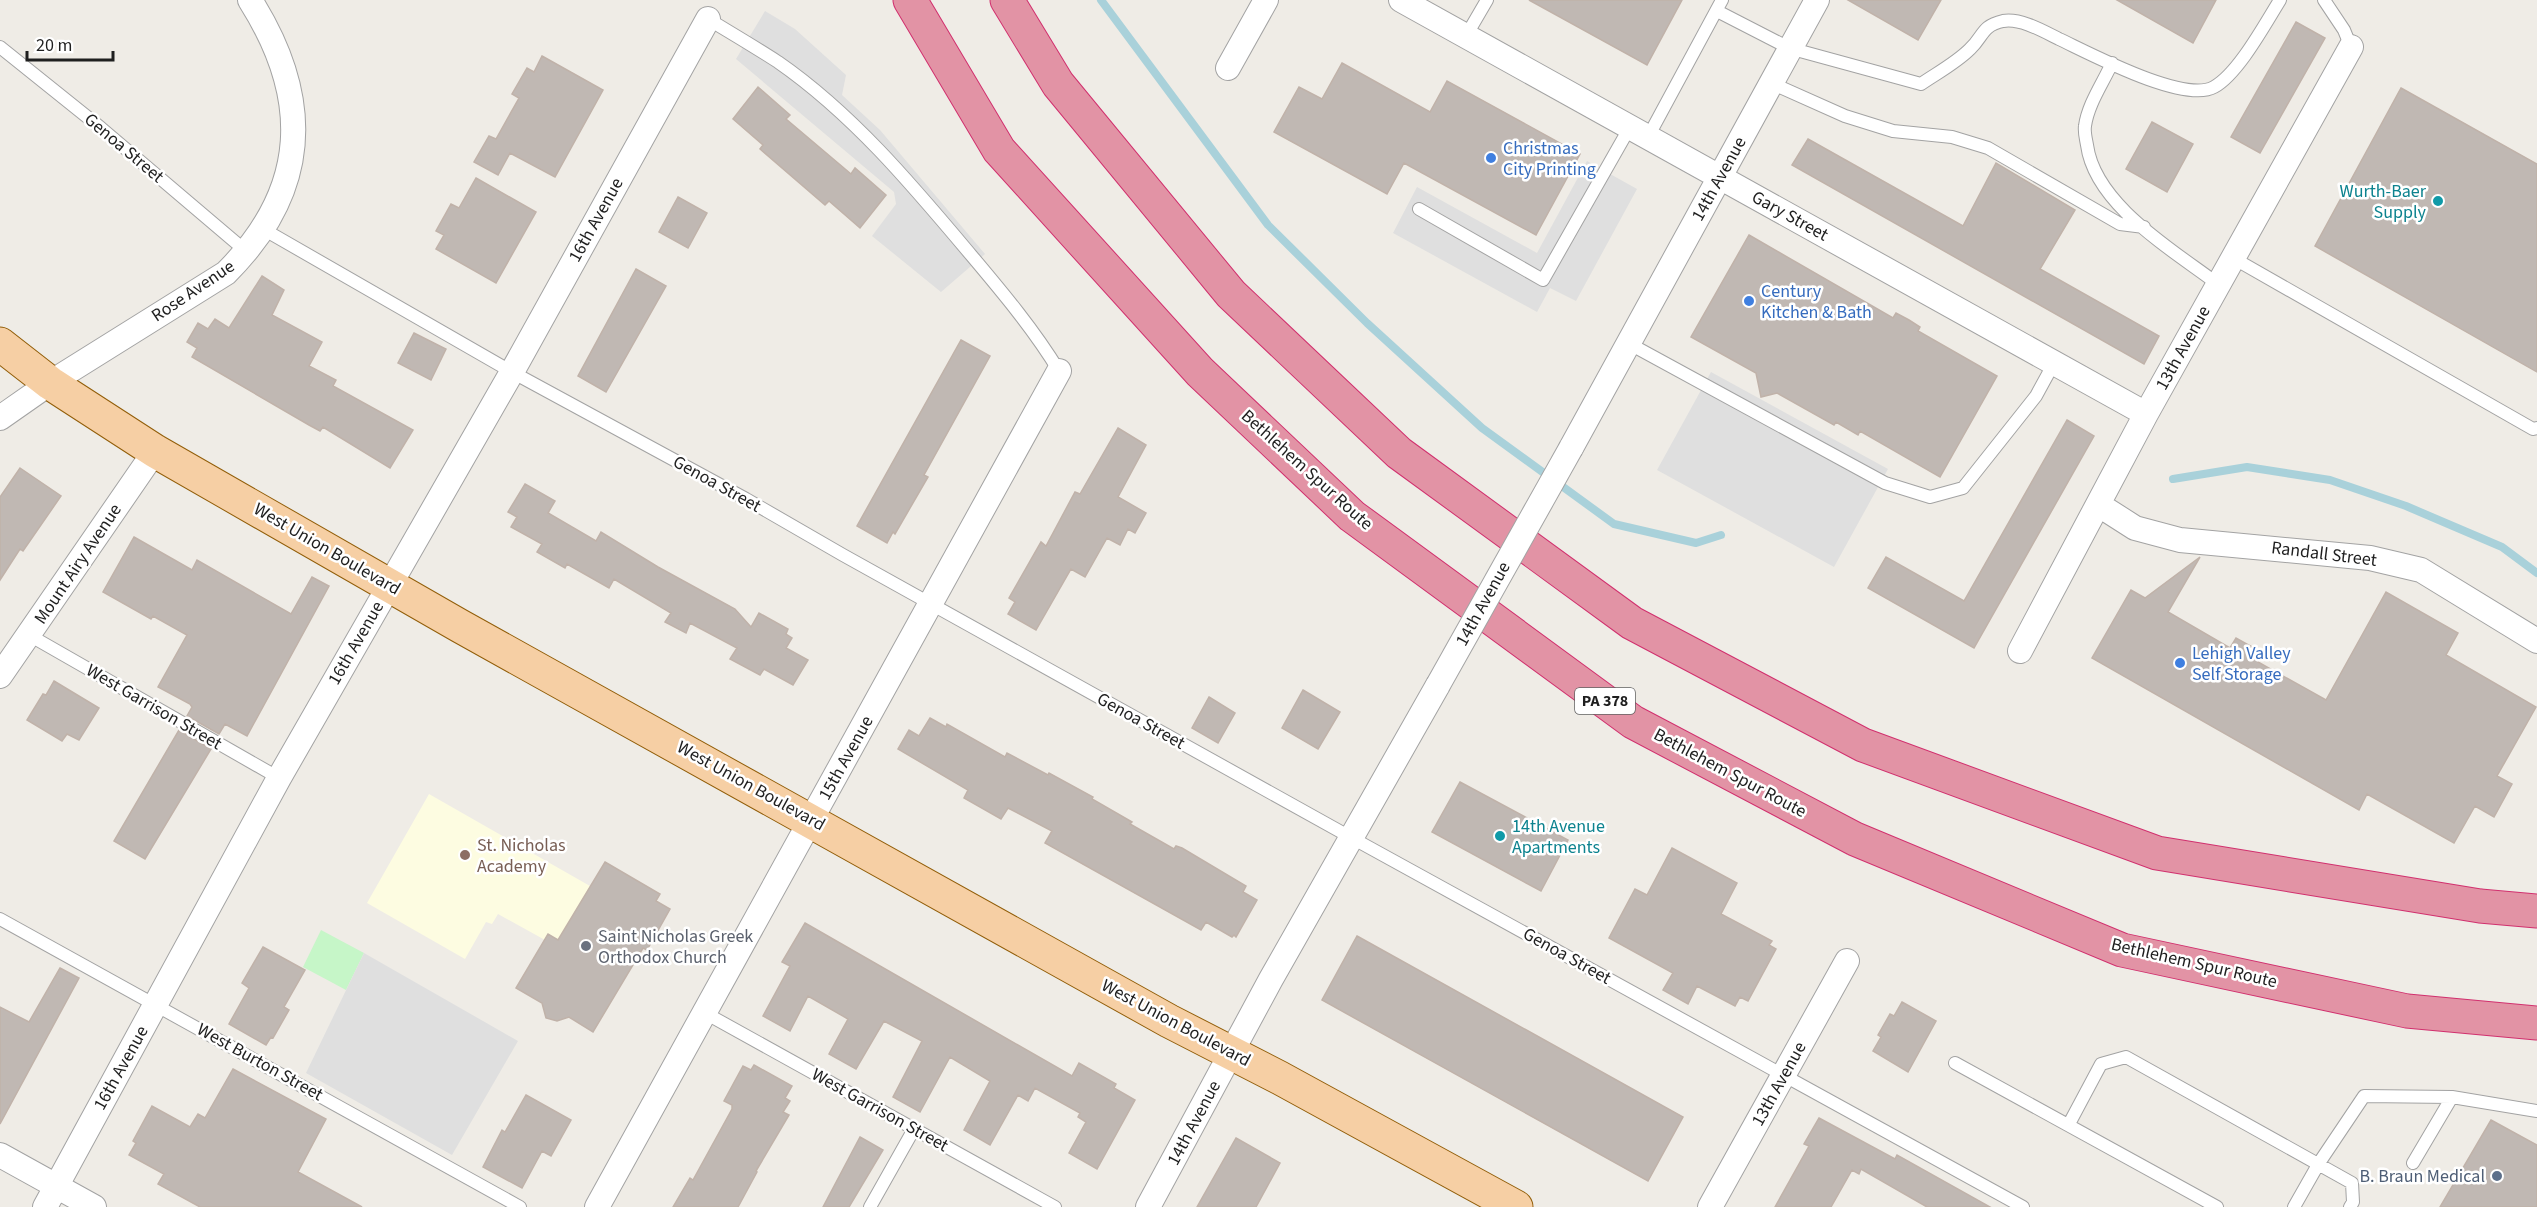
<svg xmlns="http://www.w3.org/2000/svg" width="2537" height="1207" font-family="'Source Sans 3',sans-serif">
<style>
.education{fill:#fdfce1}
.park{fill:#c6f6c8}
.parking{fill:#dfdfdf}
.lines{fill:none;stroke-linecap:round;stroke-linejoin:round}
.stream{stroke:#a9d1da;stroke-width:8}
.building{fill:#c0b8b3;stroke:#c0b2a9;stroke-width:1.5}
.service-casing{stroke:#a3a3a3;stroke-width:14}
.minor-casing{stroke:#a3a3a3;stroke-width:26}
.primary-casing{stroke:#925e09;stroke-width:35}
.motorway-casing{stroke:#d1306e;stroke-width:35}
.service{stroke:#fff;stroke-width:12}
.minor{stroke:#fff;stroke-width:24}
.primary{stroke:#f6cfa4;stroke-width:33}
.motorway{stroke:#e293a5;stroke-width:33}
.minor-bridge-casing{stroke:#a3a3a3;stroke-width:26;stroke-linecap:butt}
.minor-bridge{stroke:#fff;stroke-width:24}
.shop-dot{fill:#3f7fe0;stroke:#fff;stroke-width:2}
.culture-dot{fill:#0f9aa8;stroke:#fff;stroke-width:2}
.education-dot{fill:#8d6e63;stroke:#fff;stroke-width:2}
.worship-dot{fill:#6b7280;stroke:#fff;stroke-width:2}
.service-dot{fill:#5c6f8a;stroke:#fff;stroke-width:2}
.labels{text-anchor:middle;dominant-baseline:central;stroke-width:5;stroke-linejoin:round;paint-order:stroke}
.shield{fill:#fff;stroke:#626262;stroke-width:1.5}
.shield-label{font-size:16px;font-weight:bold;fill:#1f1f1f}
.street-label{font-size:18px;fill:#1f1f1f;stroke:#fff}
.shop-label{font-size:18px;fill:#366cbe;stroke:#fff;text-anchor:start}
.culture-label{font-size:18px;fill:#0d838f;stroke:#fff;text-anchor:end}
.education-label{font-size:18px;fill:#785e54;stroke:#fff;text-anchor:start}
.worship-label{font-size:18px;fill:#5b616d;stroke:#fff;text-anchor:start}
.service-label{font-size:18px;fill:#4e5e75;stroke:#fff;text-anchor:end}
</style>
<rect width="100%" height="100%" fill="#efece6"/>
<!-- education -->
<path class="education" d="M 429,794 L 590,886 L 558,940 L 545,940 L 498,914 L 492,924 L 486,922 L 465,959 L 367,903 Z"/>
<!-- park -->
<path class="park" d="M 321,930 L 364,953 L 346,990 L 303,967 Z"/>
<!-- parking -->
<path class="parking" d="M 765,11 L 795,29 L 846,75 L 842,95 L 880,130 L 985,254 L 941,292 L 872,236 L 896,204 L 894,192 L 736,59 Z
M 1587,161 L 1637,189 L 1576,301 L 1550,288 L 1537,312 L 1393,233 L 1417,187 L 1537,253 Z
M 1711,372 L 1888,469 L 1834,567 L 1657,470 Z
M 364,953 L 518,1041 L 452,1155 L 306,1073 Z"/>
<g class="lines">
<!-- stream -->
<path class="stream" d="M 1101,0 L 1268,225 L 1367,323 L 1482,428 L 1614,524 L 1696,543 L 1721,535
M 2173,479 L 2247,467 L 2330,480 L 2406,506 L 2502,547 L 2537,573"/>
</g>
<!-- building -->
<path class="building" d="M 1529,0 L 1682,0 L 1647,65 Z
M 1848,0 L 1941,0 L 1918,40 Z
M 2117,0 L 2216,0 L 2193,43 Z
M 2296,22 L 2325,38 L 2260,153 L 2231,137 Z
M 542,56 L 603,90 L 555,177 L 510,153 L 498,175 L 474,162 L 489,136 L 496,139 L 519,98 L 512,94 L 527,68 L 534,72 Z
M 1342,63 L 1430,112 L 1447,81 L 1580,154 L 1536,235 L 1404,163 L 1387,194 L 1274,132 L 1299,87 L 1322,99 Z
M 758,87 L 790,115 L 786,119 L 851,174 L 855,168 L 886,195 L 860,228 L 829,201 L 825,205 L 760,149 L 763,145 L 733,119 Z
M 2401,88 L 2537,164 L 2537,372 L 2315,246 Z
M 2152,122 L 2193,144 L 2167,192 L 2126,169 Z
M 1808,139 L 1963,226 L 1996,163 L 2075,210 L 2040,269 L 2159,336 L 2144,364 L 1792,165 Z
M 476,178 L 536,212 L 496,283 L 436,249 L 444,235 L 436,231 L 451,204 L 459,208 Z
M 678,197 L 707,213 L 688,248 L 659,232 Z
M 1749,235 L 1893,318 L 1896,313 L 1909,320 L 1920,327 L 1918,331 L 1997,376 L 1940,477 L 1860,431 L 1858,435 L 1836,422 L 1834,425 L 1777,393 L 1761,397 L 1756,373 L 1691,337 Z
M 636,269 L 666,286 L 606,392 L 578,376 Z
M 262,276 L 284,290 L 272,315 L 322,342 L 309,366 L 336,380 L 333,386 L 413,430 L 390,468 L 323,427 L 320,431 L 309,425 L 192,357 L 197,348 L 187,342 L 198,323 L 208,329 L 215,319 L 229,328 Z
M 414,333 L 446,349 L 431,380 L 398,363 Z
M 961,340 L 990,356 L 924,475 L 928,477 L 895,534 L 893,532 L 887,543 L 857,526 Z
M 2067,420 L 2094,436 L 1974,648 L 1868,588 L 1886,557 L 1964,601 Z
M 1118,428 L 1146,445 L 1118,497 L 1146,513 L 1135,533 L 1128,529 L 1120,545 L 1107,538 L 1085,577 L 1071,569 L 1036,630 L 1008,614 L 1015,602 L 1009,598 L 1041,542 L 1046,546 L 1075,492 L 1080,494 Z
M 20,468 L 61,496 L 23,551 L 20,549 L 0,580 L 0,497 Z
M 525,484 L 555,501 L 548,513 L 596,541 L 601,532 L 658,567 L 735,609 L 751,627 L 759,613 L 788,629 L 786,634 L 792,638 L 786,648 L 808,660 L 793,685 L 764,669 L 760,675 L 730,659 L 737,648 L 690,623 L 686,633 L 665,622 L 671,613 L 614,579 L 609,588 L 567,564 L 565,568 L 537,552 L 542,544 L 511,527 L 517,517 L 508,512 Z
M 134,537 L 192,570 L 197,560 L 291,614 L 312,577 L 329,586 L 247,736 L 225,724 L 219,734 L 187,716 L 192,707 L 190,704 L 158,687 L 187,635 L 153,616 L 151,619 L 103,592 Z
M 2200,557 L 2168,612 L 2230,648 L 2236,638 L 2263,653 L 2258,662 L 2326,700 L 2386,592 L 2458,633 L 2446,655 L 2536,707 L 2497,776 L 2512,784 L 2494,817 L 2475,806 L 2454,843 L 2367,794 L 2359,810 L 2092,658 L 2131,590 L 2145,598 Z
M 54,681 L 99,708 L 79,740 L 67,734 L 62,741 L 27,720 L 43,694 L 46,695 Z
M 1303,690 L 1340,712 L 1318,749 L 1282,728 Z
M 1209,697 L 1235,713 L 1218,743 L 1192,728 Z
M 930,718 L 946,727 L 947,724 L 1005,757 L 1007,753 L 1048,775 L 1049,773 L 1093,797 L 1092,799 L 1132,822 L 1130,824 L 1174,849 L 1176,846 L 1182,848 L 1246,886 L 1243,892 L 1257,900 L 1236,937 L 1234,935 L 1232,937 L 1206,922 L 1201,930 L 1045,843 L 1052,831 L 1010,809 L 1008,808 L 1001,819 L 964,798 L 968,790 L 898,749 L 909,730 L 919,736 Z
M 179,730 L 211,749 L 145,859 L 114,841 Z
M 1460,782 L 1568,840 L 1541,891 L 1432,832 Z
M 1672,848 L 1737,883 L 1721,914 L 1772,941 L 1769,945 L 1776,949 L 1748,1001 L 1740,997 L 1735,1006 L 1697,986 L 1688,1004 L 1663,990 L 1673,973 L 1609,938 L 1635,889 L 1647,895 Z
M 605,862 L 660,894 L 656,901 L 670,909 L 647,950 L 643,948 L 593,1032 L 569,1017 L 557,1021 L 546,1018 L 542,1003 L 516,988 L 548,934 L 558,940 Z
M 805,923 L 1072,1076 L 1079,1063 L 1116,1084 L 1114,1088 L 1135,1100 L 1097,1169 L 1069,1153 L 1086,1122 L 1078,1117 L 1080,1113 L 1035,1088 L 1028,1101 L 1018,1095 L 990,1145 L 964,1130 L 990,1081 L 950,1057 L 920,1112 L 893,1097 L 922,1041 L 884,1021 L 856,1069 L 829,1054 L 848,1019 L 808,996 L 790,1031 L 763,1016 L 790,966 L 782,962 Z
M 1357,936 L 1683,1117 L 1648,1181 L 1322,1000 Z
M 263,947 L 305,970 L 284,1007 L 289,1010 L 273,1038 L 271,1037 L 266,1045 L 229,1024 L 249,988 L 242,983 Z
M 60,968 L 79,978 L 0,1124 L 0,1007 L 29,1022 Z
M 1902,1002 L 1936,1021 L 1908,1072 L 1873,1051 L 1881,1037 L 1878,1035 L 1890,1014 L 1894,1016 Z
M 754,1065 L 792,1086 L 785,1098 L 790,1101 L 783,1112 L 789,1115 L 756,1171 L 757,1172 L 738,1207 L 673,1207 L 690,1178 L 693,1180 L 732,1109 L 732,1105 L 724,1101 L 743,1066 L 751,1070 Z
M 233,1069 L 326,1119 L 298,1172 L 362,1207 L 200,1207 L 158,1184 L 164,1174 L 129,1155 L 136,1143 L 133,1141 L 152,1106 L 190,1127 L 198,1114 L 205,1118 Z
M 526,1095 L 571,1120 L 551,1156 L 542,1151 L 522,1188 L 483,1167 L 502,1130 L 505,1132 Z
M 1819,1118 L 1895,1159 L 1897,1155 L 1990,1207 L 1927,1207 L 1861,1169 L 1859,1174 L 1852,1170 L 1831,1207 L 1775,1207 L 1809,1146 L 1804,1144 Z
M 2491,1120 L 2537,1145 L 2537,1207 L 2440,1207 Z
M 860,1137 L 883,1150 L 849,1207 L 823,1207 Z
M 1236,1138 L 1280,1163 L 1256,1207 L 1197,1207 Z"/>
<g class="lines">
<!-- service casing -->
<g class="service-casing">
<path id="service" d="M 2324,0 L 2344,30 L 2351,47
M 1717,11 L 1789,48 L 1921,84 C 1937,73 1956,63 1970,49 C 1984,36 1981,26 2003,21 C 2021,18 2043,31 2059,39 C 2089,53 2184,104 2214,87 C 2238,74 2265,24 2280,0
M 708,19 C 731,33 755,47 778,62 C 853,114 913,186 971,255 C 1003,293 1034,330 1059,371
M 1466,36 L 1487,0
M 0,47 L 101,128 L 247,252
M 2112,63 C 2103,83 2088,104 2085,126 C 2084,132 2086,139 2087,145 C 2095,205 2173,250 2219,285
M 1771,83 L 1845,116 L 1893,131 L 1952,137 L 1988,148 L 2120,224 L 2144,227
M 1648,137 L 1722,0
M 1419,209 L 1543,280 L 1630,127
M 263,229 L 512,372 L 746,499 L 843,555 L 1352,838 L 2023,1207
M 2233,258 L 2533,429 L 2537,428
M 1628,343 L 1885,483 L 1930,497 L 1963,488 L 2036,396 L 2054,363
M 29,635 L 279,778
M 0,919 L 520,1207
M 705,1013 L 1055,1207
M 1955,1063 L 2217,1207
M 2069,1124 L 2101,1064 L 2126,1057 L 2352,1183 L 2353,1202 L 2350,1207
M 2413,1163 L 2452,1097
M 870,1207 L 914,1129
M 2294,1207 L 2319,1163 L 2364,1096 L 2452,1097 L 2537,1111"/>
</g>
<!-- minor casing -->
<g class="minor-casing">
<path id="minor" d="M 1401,0 L 2146,414
M 1228,68 L 1266,0
M 0,418 L 50,383 L 226,273 C 310,189 312,98 250,0
M 1571,448 L 1817,0
M 2099,505 L 2135,528 L 2180,540 L 2370,558 L 2421,570 L 2537,641
M 2020,651 L 2146,414 L 2351,47
M 0,676 L 155,451
M 0,1155 L 94,1207
M 45,1207 L 279,778 L 512,372 L 708,19
M 597,1207 L 1059,371
M 1148,1207 L 1271,979 L 1438,685
M 1710,1207 L 1847,961"/>
</g>
<!-- primary casing -->
<g class="primary-casing">
<path id="primary" d="M 0,344 L 50,383 L 155,451 L 460,626 L 1169,1021 L 1280,1078 L 1516,1207"/>
</g>
<!-- motorway casing -->
<g class="motorway-casing">
<path id="motorway" d="M 910,0 L 999,150 L 1200,372 L 1352,516 L 1633,722 L 1855,839 L 2122,950 L 2407,1011 L 2537,1023
M 1007,0 L 1058,84 L 1231,294 L 1399,453 L 1632,623 L 1863,745 L 2157,853 L 2480,906 L 2537,911"/>
</g>
<!-- service -->
<use href="#service" class="service"/>
<!-- minor -->
<use href="#minor" class="minor"/>
<!-- primary -->
<use href="#primary" class="primary"/>
<!-- motorway -->
<use href="#motorway" class="motorway"/>
<!-- minor-bridge casing -->
<g class="minor-bridge-casing">
<path id="minor-bridge" d="M 1438,685 L 1571,448"/>
</g>
<!-- minor-bridge -->
<use href="#minor-bridge" class="minor-bridge"/>
</g>
<!-- markers -->
<g class="shop-dot">
<circle cx="1491" cy="158" r="6"/>
<circle cx="1749" cy="301" r="6"/>
<circle cx="2180" cy="663" r="6"/>
</g>
<g class="culture-dot">
<circle cx="2438" cy="201" r="6"/>
<circle cx="1500" cy="836" r="6"/>
</g>
<circle class="education-dot" cx="465" cy="855" r="6"/>
<circle class="worship-dot" cx="586" cy="946" r="6"/>
<circle class="service-dot" cx="2497" cy="1176" r="6"/>
<g class="labels">
<!-- shield labels -->
<rect class="shield" x="1575" y="688" width="60" height="26" rx="4.5"/>
<g class="shield-label">
<text x="1605" y="701">PA 378</text>
</g>
<!-- street labels -->
<g class="street-label">
<text transform="translate(124 148) rotate(40)">Genoa Street</text>
<text transform="translate(1719 179) rotate(-61)">14th Avenue</text>
<text transform="translate(1790 216) rotate(29)">Gary Street</text>
<text transform="translate(596 220) rotate(-61)">16th Avenue</text>
<text transform="translate(193 291) rotate(-34)">Rose Avenue</text>
<text transform="translate(2183 348) rotate(-61)">13th Avenue</text>
<text transform="translate(1307 470) rotate(42)">Bethlehem Spur Route</text>
<text transform="translate(717 484) rotate(29)">Genoa Street</text>
<text transform="translate(327 549) rotate(30)">West Union Boulevard</text>
<text transform="translate(2324 554) rotate(7)">Randall Street</text>
<text transform="translate(78 564) rotate(-56)">Mount Airy Avenue</text>
<text transform="translate(1483 604) rotate(-61)">14th Avenue</text>
<text transform="translate(356 643) rotate(-60)">16th Avenue</text>
<text transform="translate(154 707) rotate(30)">West Garrison Street</text>
<text transform="translate(1141 721) rotate(29)">Genoa Street</text>
<text transform="translate(846 758) rotate(-61)">15th Avenue</text>
<text transform="translate(1730 773) rotate(28)">Bethlehem Spur Route</text>
<text transform="translate(751 786) rotate(29)">West Union Boulevard</text>
<text transform="translate(1567 956) rotate(29)">Genoa Street</text>
<text transform="translate(2194 963) rotate(13)">Bethlehem Spur Route</text>
<text transform="translate(1176 1023) rotate(28)">West Union Boulevard</text>
<text transform="translate(260 1062) rotate(29)">West Burton Street</text>
<text transform="translate(121 1068) rotate(-61)">16th Avenue</text>
<text transform="translate(1779 1084) rotate(-61)">13th Avenue</text>
<text transform="translate(880 1110) rotate(29)">West Garrison Street</text>
<text transform="translate(1194 1123) rotate(-62)">14th Avenue</text>
</g>
<!-- shop labels -->
<g class="shop-label">
<text x="1503" y="148">Christmas<tspan x="1503" dy="21">City Printing</tspan></text>
<text x="1761" y="291">Century<tspan x="1761" dy="21">Kitchen &amp; Bath</tspan></text>
<text x="2192" y="653">Lehigh Valley<tspan x="2192" dy="21">Self Storage</tspan></text>
</g>
<!-- culture labels -->
<g class="culture-label">
<text x="2426" y="191">Wurth-Baer<tspan x="2426" dy="21">Supply</tspan></text>
<text x="1512" y="826" text-anchor="start">14th Avenue<tspan x="1512" dy="21">Apartments</tspan></text>
</g>
<!-- education labels -->
<g class="education-label">
<text x="477" y="845">St. Nicholas<tspan x="477" dy="21">Academy</tspan></text>
</g>
<!-- worship labels -->
<g class="worship-label">
<text x="598" y="936">Saint Nicholas Greek<tspan x="598" dy="21">Orthodox Church</tspan></text>
</g>
<!-- service labels -->
<g class="service-label">
<text x="2485" y="1176">B. Braun Medical</text>
</g>
</g>
<!-- scale -->
<path d="M27 51v9h86v-9" fill="none" stroke="#1f1f1f" stroke-width="3"/>
<text x="36" y="51" font-size="18" fill="#1f1f1f" stroke="#ffffff" stroke-width="4.5" paint-order="stroke">20 m</text>
</svg>
